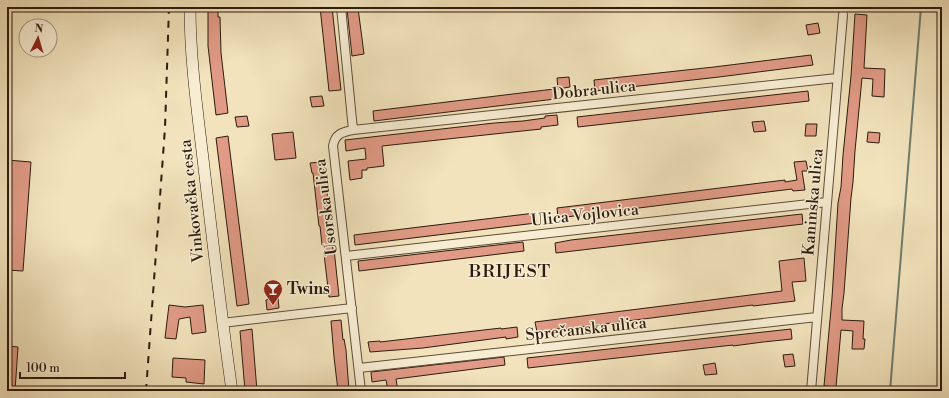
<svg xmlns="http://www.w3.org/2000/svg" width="949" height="398" font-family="'Libre Bodoni',serif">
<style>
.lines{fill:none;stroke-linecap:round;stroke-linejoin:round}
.stream{stroke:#6f7d6f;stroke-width:2}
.building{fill:#e09a85;stroke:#2c1b0e}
.street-casing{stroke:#5e4d3a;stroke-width:10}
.secondary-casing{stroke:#2c1b0e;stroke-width:12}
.street{stroke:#f7edd3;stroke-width:8}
.secondary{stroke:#f7edd3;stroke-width:11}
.rail{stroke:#2c1b0e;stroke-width:2;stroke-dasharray:7 7;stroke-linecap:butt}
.labels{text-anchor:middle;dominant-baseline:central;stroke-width:3;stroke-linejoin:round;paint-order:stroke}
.street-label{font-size:16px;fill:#2c1b0e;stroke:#f7edd3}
.poi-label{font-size:16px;font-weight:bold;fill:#2c1b0e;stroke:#f7edd3;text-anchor:start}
.quarter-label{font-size:18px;letter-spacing:1px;fill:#2c1b0e;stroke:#f7edd3}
</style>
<rect width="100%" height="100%" fill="#f2e3bc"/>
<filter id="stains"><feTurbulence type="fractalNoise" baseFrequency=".005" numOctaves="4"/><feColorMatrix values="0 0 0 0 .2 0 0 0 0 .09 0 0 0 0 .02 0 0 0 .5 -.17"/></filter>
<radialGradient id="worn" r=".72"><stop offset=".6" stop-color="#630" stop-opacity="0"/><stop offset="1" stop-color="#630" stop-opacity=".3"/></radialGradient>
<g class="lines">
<!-- stream -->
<path class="stream" d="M 890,391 L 921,7"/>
</g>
<!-- building -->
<path class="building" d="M 208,7 L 218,7 L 218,17 L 220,17 L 221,53 L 228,113 L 216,115 L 208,46 Z
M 320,7 L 332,7 L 341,90 L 329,91 Z
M 358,8 L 364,54 L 352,56 L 347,9 Z
M 855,14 L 867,15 L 864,68 L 885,69 L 884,97 L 872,96 L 873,79 L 862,78 L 855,151 L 853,182 L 851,198 L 844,293 L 842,309 L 842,320 L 864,321 L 863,339 L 865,339 L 864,349 L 852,349 L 853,331 L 841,330 L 836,387 L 824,386 L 832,298 L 838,203 L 841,187 L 843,155 L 851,76 Z
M 818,23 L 820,33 L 808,35 L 806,25 Z
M 811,55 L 813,65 L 719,77 L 595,91 L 594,80 L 714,67 Z
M 569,77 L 570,87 L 558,89 L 557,78 Z
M 554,89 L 555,99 L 374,121 L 373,111 Z
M 808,91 L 809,101 L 578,127 L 577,117 Z
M 322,96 L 324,106 L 312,107 L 310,97 Z
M 557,115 L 558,125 L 541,127 L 541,129 L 382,146 L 384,166 L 367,168 L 367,170 L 362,170 L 362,178 L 350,180 L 348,161 L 366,159 L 365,148 L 346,151 L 345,140 L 494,123 L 523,121 L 545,118 L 545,116 Z
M 247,116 L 249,126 L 237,127 L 235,117 Z
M 764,121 L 766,131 L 754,132 L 752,122 Z
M 806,124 L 817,124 L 816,136 L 805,136 Z
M 293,132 L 296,158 L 275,160 L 272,134 Z
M 868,132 L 880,133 L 879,143 L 867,142 Z
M 228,136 L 249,304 L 237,306 L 216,138 Z
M 7,160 L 31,162 L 23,271 L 7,270 Z
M 806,161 L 808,171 L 802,171 L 805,190 L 793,191 L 792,189 L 558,218 L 557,208 L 785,180 L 785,182 L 797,180 L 794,162 Z
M 322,162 L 327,189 L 328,207 L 327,207 L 330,233 L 331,232 L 333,250 L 334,249 L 339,296 L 329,297 L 323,245 L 322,245 L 320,226 L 319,226 L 313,173 L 312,173 L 310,163 Z
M 535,213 L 536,223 L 355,245 L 354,235 Z
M 802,214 L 803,224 L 556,253 L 555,243 L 571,240 Z
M 523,242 L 524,251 L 359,271 L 358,261 Z
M 804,258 L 806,281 L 792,282 L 795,301 L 753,306 L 753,305 L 565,329 L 565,328 L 537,332 L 535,322 L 782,291 L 779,261 Z
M 278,298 L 279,308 L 267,310 L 266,300 Z
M 169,305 L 185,307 L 203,305 L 206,332 L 192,334 L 190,317 L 179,319 L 176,339 L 165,338 Z
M 341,320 L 343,340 L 344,339 L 346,350 L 349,391 L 338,391 L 334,357 L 331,321 Z
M 517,327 L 518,337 L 506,339 L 506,337 L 423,348 L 370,352 L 368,342 L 380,341 L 380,342 L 501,328 L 501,329 Z
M 252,329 L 257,391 L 245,391 L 240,331 Z
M 791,329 L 792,339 L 763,342 L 733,346 L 733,345 L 528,368 L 527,358 Z
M 7,346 L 18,347 L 15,391 L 7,391 Z
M 793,354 L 795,366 L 785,367 L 783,355 Z
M 504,357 L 505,365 L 396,379 L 398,391 L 388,391 L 386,380 L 372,382 L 371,372 Z
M 173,358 L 205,360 L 204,384 L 186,382 L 186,378 L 172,377 Z
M 715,363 L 717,374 L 705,375 L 703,365 Z"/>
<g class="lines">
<!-- street casing -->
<g class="street-casing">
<path id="street" d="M 341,7 L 353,130 C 342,132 335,134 333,146 L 361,391
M 353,130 L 837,78
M 346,256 L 827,202
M 222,323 L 352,308
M 359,368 L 817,317
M 811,391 L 843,15"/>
</g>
<!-- secondary casing -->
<g class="secondary-casing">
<path id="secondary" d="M 190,7 C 190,58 197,108 203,159 C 212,236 221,314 232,391"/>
</g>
<!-- street -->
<use href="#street" class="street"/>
<!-- secondary -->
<use href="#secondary" class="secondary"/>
<!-- rail -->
<path class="rail" d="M 146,391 L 165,128 L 169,7"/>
</g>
<!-- icons -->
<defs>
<g id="bar-pin" transform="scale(1)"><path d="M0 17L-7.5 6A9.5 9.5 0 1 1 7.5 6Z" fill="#8f2418" stroke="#f7edd3"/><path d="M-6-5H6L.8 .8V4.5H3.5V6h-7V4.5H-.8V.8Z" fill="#fff"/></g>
</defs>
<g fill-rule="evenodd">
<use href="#bar-pin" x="273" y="289"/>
</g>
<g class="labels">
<!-- street labels -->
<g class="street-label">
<text transform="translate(594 90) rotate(-6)">Dobra ulica</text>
<text transform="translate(192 201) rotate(-96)">Vinkovačka cesta</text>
<text transform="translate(813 202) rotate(-85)">Kaninska ulica</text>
<text transform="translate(326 207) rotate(-97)">Usorska ulica</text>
<text transform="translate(585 215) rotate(-6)">Ulica Vojlovica</text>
<text transform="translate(586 329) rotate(-6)">Sprečanska ulica</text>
</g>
<!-- poi labels -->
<g class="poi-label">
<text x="287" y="289">Twins</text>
</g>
<!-- quarter labels -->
<g class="quarter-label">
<text x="510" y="271">BRIJEST</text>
</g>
</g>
<!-- margin -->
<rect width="949" height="398" fill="none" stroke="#f2e3bc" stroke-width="24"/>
<rect x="8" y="8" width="933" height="382" fill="none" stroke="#2c1b0e" stroke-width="2"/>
<rect x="12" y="12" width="925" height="374" fill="none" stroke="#2c1b0e"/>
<!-- north arrow -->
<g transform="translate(38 38) rotate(5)"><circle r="19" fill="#f7edd3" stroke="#a69984"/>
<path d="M0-3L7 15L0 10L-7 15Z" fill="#8f2418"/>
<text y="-6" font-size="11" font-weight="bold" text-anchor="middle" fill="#2c1b0e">N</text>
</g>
<!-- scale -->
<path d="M20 372v6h105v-6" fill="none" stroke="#2c1b0e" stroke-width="2"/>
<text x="26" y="372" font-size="12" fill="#2c1b0e" stroke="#f7edd3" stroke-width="3" paint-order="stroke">100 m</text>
<rect width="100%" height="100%" filter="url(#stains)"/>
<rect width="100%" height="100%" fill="url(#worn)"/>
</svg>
